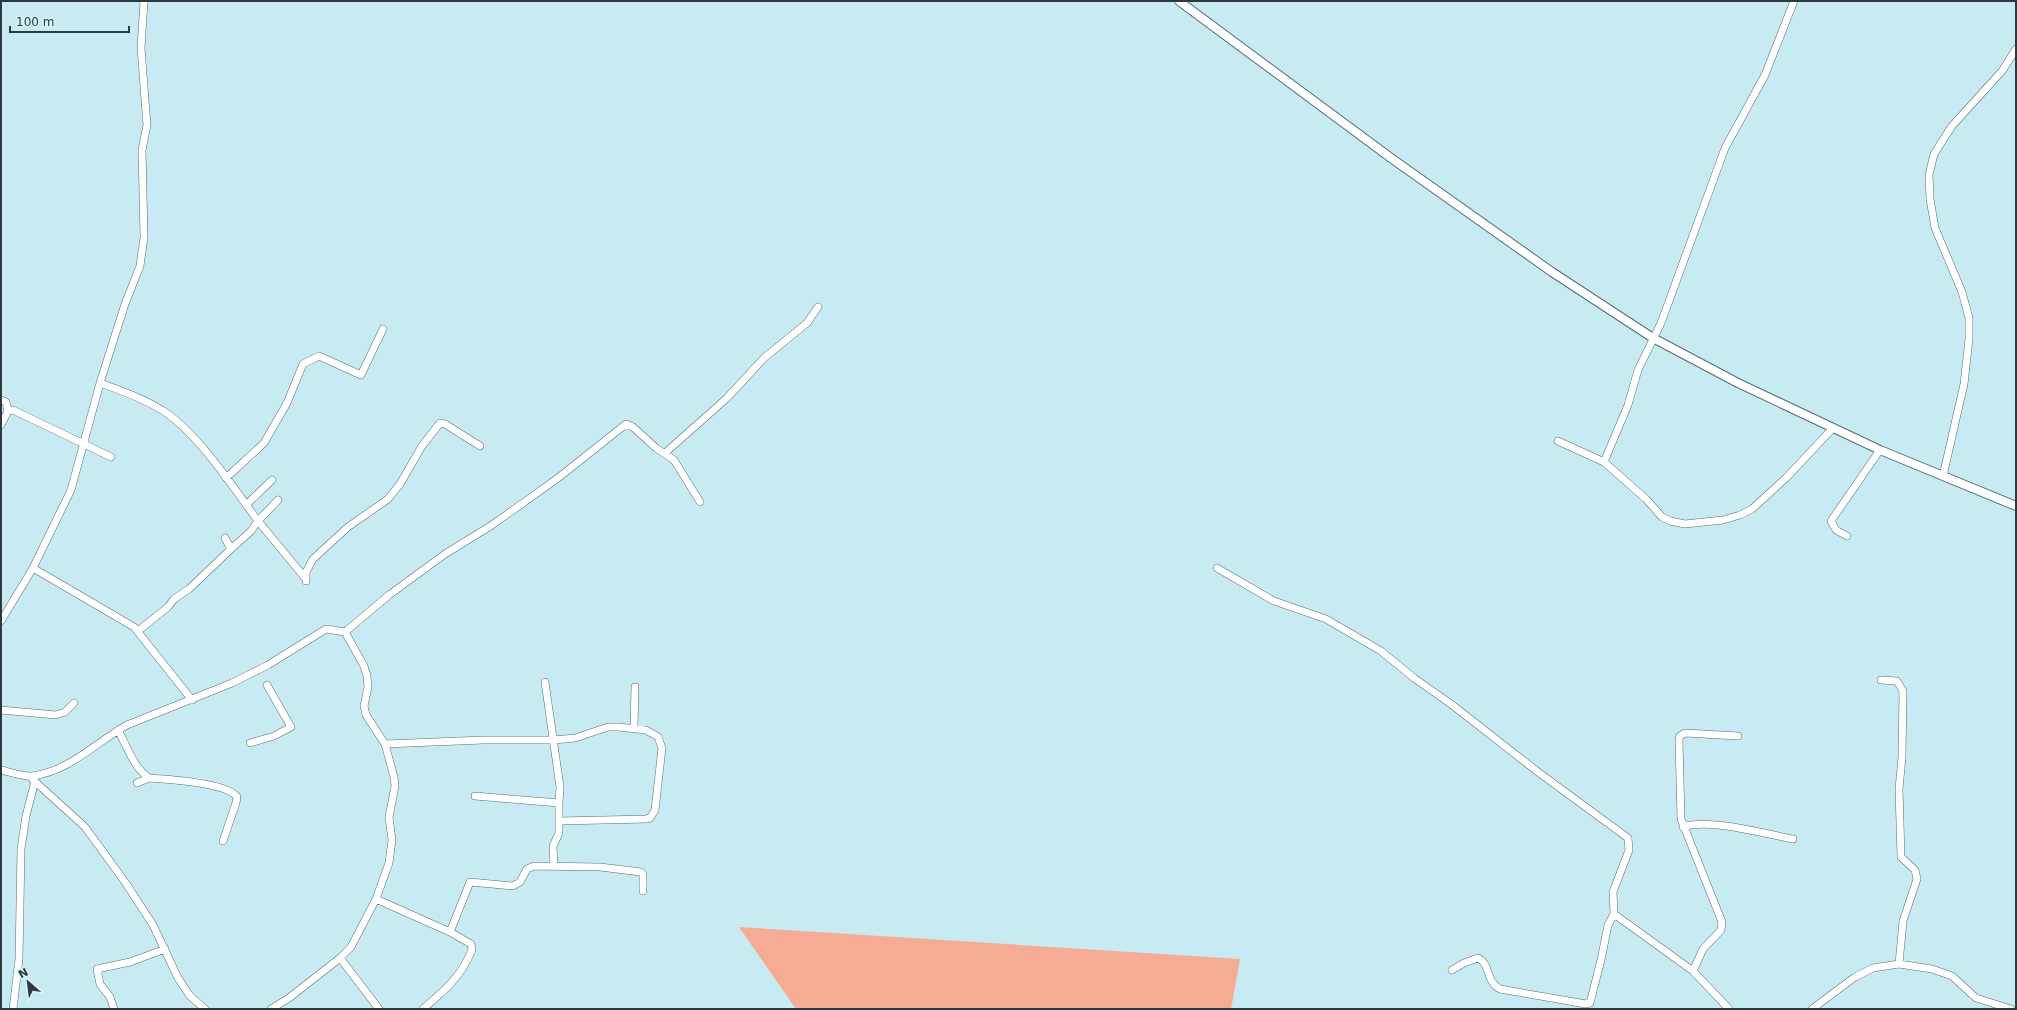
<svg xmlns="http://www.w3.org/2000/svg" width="2017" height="1010" font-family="'DejaVu Sans',sans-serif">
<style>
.green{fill:#f6ab94}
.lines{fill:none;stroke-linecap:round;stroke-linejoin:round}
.minor-casing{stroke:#517076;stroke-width:8}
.tertiary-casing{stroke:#517076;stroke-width:10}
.minor{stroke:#fff;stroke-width:7}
.tertiary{stroke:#fff;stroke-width:8}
</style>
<rect width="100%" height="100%" fill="#c8eaf2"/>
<!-- green -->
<path class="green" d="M 739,927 L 1240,959 L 1231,1009 L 796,1009 Z"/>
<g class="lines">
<!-- minor casing -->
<g class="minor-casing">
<path id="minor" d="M 100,383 C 122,391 145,399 165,412 C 199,435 233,487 258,521 L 251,531 L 231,549
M 1,400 L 6,402 L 8,411
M 1,425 L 8,411 L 13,410 L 111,457
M 1558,441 L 1604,462 L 1646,499 L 1662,517 L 1670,521 L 1685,524 L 1723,520 L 1740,515 L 1752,509 L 1786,478 L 1833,428
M 665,453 L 727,398 L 764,358 L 807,323 L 818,307
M 1604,462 L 1628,405 L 1638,370 L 1661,323 L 1725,148 L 1765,75 L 1794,1
M 1943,476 L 1964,384 L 1969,339 L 1969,318 L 1962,292 L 1935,228 L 1930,199 L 1929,175 L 1934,154 L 1952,126 L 2002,71 L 2016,49
M 226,478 L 264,443 L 287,403 L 303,364 L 319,356 L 361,375 L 383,329
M 278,500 L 258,521 L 306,579
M 246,505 L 272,480
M 1847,536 L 1836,530 L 1831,521 L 1880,450
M 33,568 L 134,627 L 192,700
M 1217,568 L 1274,601 L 1326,619 L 1381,651 L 1414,678 L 1451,704 L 1538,772 L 1628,838 L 1629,850 L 1613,892 L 1614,914 L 1608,925 L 1601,960 L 1590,1003 L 1586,1004 L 1500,989 C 1485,981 1491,964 1478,958 L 1464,963 L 1452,970
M 306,581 L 306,572 L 313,559 L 348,527 L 388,499 L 400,484 L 422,446 L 440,423 L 445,424 L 480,446
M 1,621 L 33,568 L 71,490 L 100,383 L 125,304 L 140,266 L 144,237 L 142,150 L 147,125 L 141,48 L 144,1
M 138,631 L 168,607 L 174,599 L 189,589 L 231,549 L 225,538
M 345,632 L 389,595 L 445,554 L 492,525 L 558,478 L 626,424 L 633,427 L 656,448 L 674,460 L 700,502
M 1881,680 L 1897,681 L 1903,691 L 1902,757 L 1899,789 L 1901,857 L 1915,870 L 1917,879 L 1903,921 L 1899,964
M 1,710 L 56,715 L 65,712 L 74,703
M 634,727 L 635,687
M 118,730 C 127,746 133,767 149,778 L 137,783
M 250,743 L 274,736 L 291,727 L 267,685
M 385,744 L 483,740 L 554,740 L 575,738 L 608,727 L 618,727 L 646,730 L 658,737 L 662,748 L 655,810 L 650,818 L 646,819 L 560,821
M 1,770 C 10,772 23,777 32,776 C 70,771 95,743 127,725 L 232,683 L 268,665 L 326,629 L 345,632 L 364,666 L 367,676 L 368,687 L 364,706 L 366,715 L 385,744 L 394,777 L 395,786 L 389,817 L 392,840 L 389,863 L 376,899 L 351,947 L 340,958 L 289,998 L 271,1009
M 30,777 L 85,827 L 125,882 L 153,925 L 178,978 L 190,996 L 205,1009
M 149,778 C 166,779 228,783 237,797 L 236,803 L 223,841
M 475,796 L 559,803 L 560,787 L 545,682
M 1683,827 C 1709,818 1765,834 1793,839
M 554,866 L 553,846 L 559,833 L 559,803
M 376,899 L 450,932 L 471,944 L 472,950 C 460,978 446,989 423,1009
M 1614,914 L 1693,971 L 1729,1009
M 450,932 L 470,882 L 513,886 L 520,882 L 527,869 L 534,866 L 600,867 L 641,872 L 643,874 L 643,891
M 340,958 L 379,1009
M 1693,971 L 1703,949 L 1721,930 L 1722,922 L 1681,819 L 1679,740 L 1680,736 L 1685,733 L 1738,736
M 13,1009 L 19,959 L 21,849 L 26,816 L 35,781
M 114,1009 L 110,997 L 100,984 L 97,969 L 130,962 L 165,949
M 1812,1009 L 1855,977 L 1873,968 L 1899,964 L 1932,969 L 1952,976 L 1976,998 L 2011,1009"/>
</g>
<!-- tertiary casing -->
<g class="tertiary-casing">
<path id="tertiary" d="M 1179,1 L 1391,158 L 1552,272 L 1653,338 L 1738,383 L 1880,450 L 2016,506"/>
</g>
<!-- minor -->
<use href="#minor" class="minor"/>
<!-- tertiary -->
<use href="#tertiary" class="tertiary"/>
</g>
<!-- border -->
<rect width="2017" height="1010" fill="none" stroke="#2d3a3d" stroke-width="4"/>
<!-- north arrow -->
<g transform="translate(28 982) rotate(332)" stroke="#d5f7ff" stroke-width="3" paint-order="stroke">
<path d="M0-3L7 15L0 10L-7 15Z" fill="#2d3a3d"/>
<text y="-6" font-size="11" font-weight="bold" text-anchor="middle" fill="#2d3a3d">N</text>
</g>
<!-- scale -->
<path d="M10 26v6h119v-6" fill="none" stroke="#2d3a3d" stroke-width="2"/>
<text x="16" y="26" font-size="12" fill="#2d3a3d" stroke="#d5f7ff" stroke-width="3" paint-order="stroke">100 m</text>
</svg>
